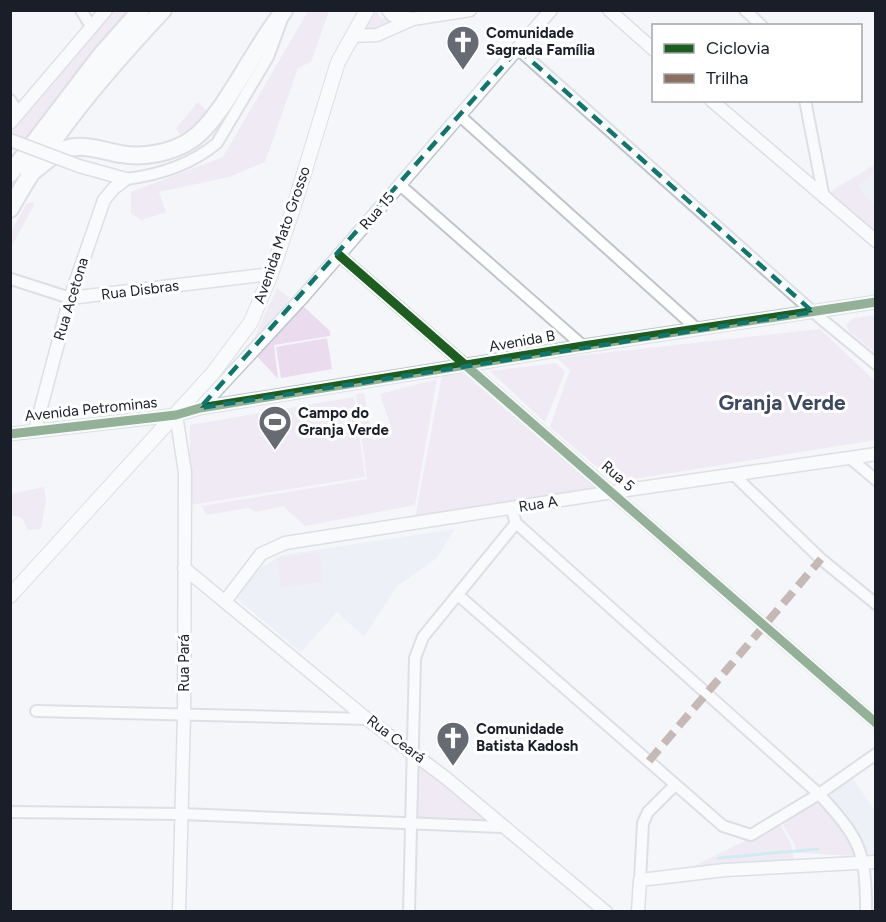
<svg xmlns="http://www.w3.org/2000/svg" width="886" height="922" font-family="Figtree,sans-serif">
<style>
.built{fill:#e4e9f2}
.green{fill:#eadbef}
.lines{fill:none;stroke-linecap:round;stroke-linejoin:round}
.stream{stroke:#a0dfe8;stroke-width:3}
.minor-casing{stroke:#c0c4cb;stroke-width:14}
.tertiary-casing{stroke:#c0c4cb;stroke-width:15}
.secondary-casing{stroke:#c0c4cb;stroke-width:16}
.trunk-casing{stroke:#c0c4cb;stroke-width:20}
.minor{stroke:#fdfefe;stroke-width:10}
.tertiary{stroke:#fdfefe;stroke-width:12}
.secondary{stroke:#fdfefe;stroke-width:14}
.trunk{stroke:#fdfefe;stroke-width:16}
.tertiary-bridge-casing{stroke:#c0c4cb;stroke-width:15;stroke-linecap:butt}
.tertiary-bridge{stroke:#fdfefe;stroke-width:12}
.quiet{stroke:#8d6e63;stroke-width:8;stroke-dasharray:15 8;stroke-linecap:butt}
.cycleway-casing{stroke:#fff;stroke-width:13}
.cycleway{stroke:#1b5e20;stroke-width:9}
.marked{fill:none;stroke:#0f766e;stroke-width:4.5;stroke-dasharray:12 8;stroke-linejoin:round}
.labels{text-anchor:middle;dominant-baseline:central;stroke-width:6;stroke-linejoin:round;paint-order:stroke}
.poi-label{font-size:15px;font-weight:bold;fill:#191e29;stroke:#fff;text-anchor:start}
.street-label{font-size:15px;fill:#191e29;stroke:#fff}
.district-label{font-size:21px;font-weight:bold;fill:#3d4961;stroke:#fff}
</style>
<rect width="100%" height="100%" fill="#f4f6f9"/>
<!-- built -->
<path class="built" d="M 875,164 L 875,235 L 826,194 Z
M 455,529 L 436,559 L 397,586 L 364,637 L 337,612 L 301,652 L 236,598 L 260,568 L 282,555 Z
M 852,778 L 875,810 L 875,858 L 871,859 L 828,793 Z"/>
<!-- green -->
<path class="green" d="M 111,11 L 137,11 L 29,141 L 11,135 L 10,128 Z
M 308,11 L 329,11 L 311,62 L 298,68 L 265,162 L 229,177 L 159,192 L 166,212 L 141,220 L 131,213 L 131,192 L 223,157 Z
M 369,11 L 376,11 L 381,18 L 398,22 L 368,33 L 360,28 Z
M 198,102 L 208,112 L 196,129 L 179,134 L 176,128 Z
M 875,166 L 875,172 L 858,186 L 875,205 L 875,234 L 830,193 Z
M 27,203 L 35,203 L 11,248 L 11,232 Z
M 277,288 L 290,298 L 273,323 L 231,371 L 228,367 L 254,338 Z
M 302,305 L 330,331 L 330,336 L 274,345 L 278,379 L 254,353 Z
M 875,315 L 876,315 L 875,353 L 849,331 L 846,325 L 853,318 Z
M 820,329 L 875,381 L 875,440 L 615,482 L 550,427 L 570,370 L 557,358 Z
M 327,338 L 332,369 L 281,378 L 276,347 Z
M 556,363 L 565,372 L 545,422 L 490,371 Z
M 464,374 L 596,488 L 415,518 L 442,375 Z
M 437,379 L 415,505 L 305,526 L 283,506 L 256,512 L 248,508 L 206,515 L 202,506 L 367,479 L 356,394 L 364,393 L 373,441 L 393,433 L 380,394 Z
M 354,397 L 365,477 L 190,505 L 190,425 Z
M 44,487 L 46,500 L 41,529 L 28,530 L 22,518 L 11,515 L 11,494 Z
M 319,552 L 323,582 L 281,587 L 277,558 Z
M 412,751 L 502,827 L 410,823 Z
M 818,797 L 856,839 L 860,856 L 796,853 L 795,845 L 783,825 Z
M 780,824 L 791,844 L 794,860 L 692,867 Z"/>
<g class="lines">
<!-- stream -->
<path class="stream" d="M 719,858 L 818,849"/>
<!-- minor casing -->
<g class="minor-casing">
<path id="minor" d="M 81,10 L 92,28
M 745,10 L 762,26
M 518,49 L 813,312 L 876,364
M 10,100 L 19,113
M 805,100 L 824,198
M 460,116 L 697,329
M 126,179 C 159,175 192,164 217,143 L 268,57 L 282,19
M 400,185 L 583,346
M 339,255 L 876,723
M 11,279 L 70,298
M 850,458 L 876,480
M 734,475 L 821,559 L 876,604
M 511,508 L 516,523 L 819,794 C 860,839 866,850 866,912
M 458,595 L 723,826 L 751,835 L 819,794 L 876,754
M 36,711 L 367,719
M 10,812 L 182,814 L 502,827
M 640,880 L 643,823 L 648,812 L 675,785
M 409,912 L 415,658 L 423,637 L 516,523"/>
</g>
<!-- tertiary casing -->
<g class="tertiary-casing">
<path id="tertiary" d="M 388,10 L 392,15 L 412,19
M 609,10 L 654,50
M 352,36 L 377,35 L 413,19 L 470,10
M 711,100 L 876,241
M 10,123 L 106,10
M 79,166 L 126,179
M 70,298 L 271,274
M 200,408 L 301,299 L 551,10
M 176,415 L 185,472 L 184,714 L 179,912
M 35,430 L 70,298 L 104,200 L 114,188 L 126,179
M 10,434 L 176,415 L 200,408 L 583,346 L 876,302
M 184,568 L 367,719 L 446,778 L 606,912
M 226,600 L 261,554 L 285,543 L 613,492 L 876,454
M 638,912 L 640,880 L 725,870 L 876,862"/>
</g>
<!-- secondary casing -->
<g class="secondary-casing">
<path id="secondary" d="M 10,596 L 213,373 L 251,322 L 271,274 L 294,206 L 338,62 L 367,10"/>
</g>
<!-- trunk casing -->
<g class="trunk-casing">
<path id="trunk" d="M 10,174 L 101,55 L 141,10
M 29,174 C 40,167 51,155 63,150 C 82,142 102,151 121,154 C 143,158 172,153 191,140 C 223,119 255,45 284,11
M 10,209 C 50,136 106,71 163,10"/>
</g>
<!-- minor -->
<use href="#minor" class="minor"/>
<!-- tertiary -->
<use href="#tertiary" class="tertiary"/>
<!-- secondary -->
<use href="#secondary" class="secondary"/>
<!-- trunk -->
<use href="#trunk" class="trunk"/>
<!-- tertiary-bridge casing -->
<g class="tertiary-bridge-casing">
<path id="tertiary-bridge" d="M 10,140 L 79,166"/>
</g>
<!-- tertiary-bridge -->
<use href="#tertiary-bridge" class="tertiary-bridge"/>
<!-- quiet -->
<path class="quiet" d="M 649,761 L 821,559"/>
<!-- cycleway casing -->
<g class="cycleway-casing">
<path id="cycleway" d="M 339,255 L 876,723
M 10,434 L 176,415 L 200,408 L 583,346 L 876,302"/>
</g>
<!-- cycleway -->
<use href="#cycleway" class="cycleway"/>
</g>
<!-- marked area -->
<path d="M0 0H886V922H0ZM 518,49 L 813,312 L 200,408 Z" fill="#f4f6f9" fill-opacity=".55" fill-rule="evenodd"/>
<path class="marked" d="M 518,49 L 813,312 L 200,408 Z"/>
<!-- icons -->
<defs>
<g id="church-pin" transform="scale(1.725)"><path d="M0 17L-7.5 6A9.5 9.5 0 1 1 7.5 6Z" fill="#666a72" stroke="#fff"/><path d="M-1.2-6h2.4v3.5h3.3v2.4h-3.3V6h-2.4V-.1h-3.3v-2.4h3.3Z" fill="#fff"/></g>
<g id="stadium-pin" transform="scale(1.725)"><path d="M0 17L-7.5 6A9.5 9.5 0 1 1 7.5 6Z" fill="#666a72" stroke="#fff"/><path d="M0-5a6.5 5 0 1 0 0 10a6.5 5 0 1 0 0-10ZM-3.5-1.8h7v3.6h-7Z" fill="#fff"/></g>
</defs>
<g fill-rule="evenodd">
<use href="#church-pin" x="463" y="42"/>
<use href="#stadium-pin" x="275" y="422"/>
<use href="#church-pin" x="453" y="738"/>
</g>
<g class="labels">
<!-- poi labels -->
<g class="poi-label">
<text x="486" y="33">Comunidade<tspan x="486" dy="17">Sagrada Família</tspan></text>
<text x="298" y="413">Campo do<tspan x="298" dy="17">Granja Verde</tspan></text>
<text x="476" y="729">Comunidade<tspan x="476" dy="17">Batista Kadosh</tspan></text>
</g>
<!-- street labels -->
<g class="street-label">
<text transform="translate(377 211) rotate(-49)">Rua 15</text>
<text transform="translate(282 235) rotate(-71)">Avenida Mato Grosso</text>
<text transform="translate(140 290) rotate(-7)">Rua Disbras</text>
<text transform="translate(71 299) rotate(-73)">Rua Acetona</text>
<text transform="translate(522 341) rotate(-10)">Avenida B</text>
<text transform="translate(91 409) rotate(-6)">Avenida Petrominas</text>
<text transform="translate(618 476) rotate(41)">Rua 5</text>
<text transform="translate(538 504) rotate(-9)">Rua A</text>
<text transform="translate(184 663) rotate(-90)">Rua Pará</text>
<text transform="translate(396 739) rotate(37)">Rua Ceará</text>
</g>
<!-- district labels -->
<g class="district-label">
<text x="782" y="402">Granja Verde</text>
</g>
</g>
<!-- border -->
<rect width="886" height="922" fill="none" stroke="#191e29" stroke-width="24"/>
<!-- legend -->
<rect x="652" y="24" width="210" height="78" fill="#ffffff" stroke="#a3a5a9" stroke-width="1.5"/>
<rect x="664" y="44" width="30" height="9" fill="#1b5e20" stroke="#a3a5a9" stroke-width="1.5"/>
<text x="706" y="54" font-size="18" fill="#191e29">Ciclovia</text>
<rect x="664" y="74" width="30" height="9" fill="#8d6e63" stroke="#a3a5a9" stroke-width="1.5"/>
<text x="706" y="84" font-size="18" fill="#191e29">Trilha</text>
</svg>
